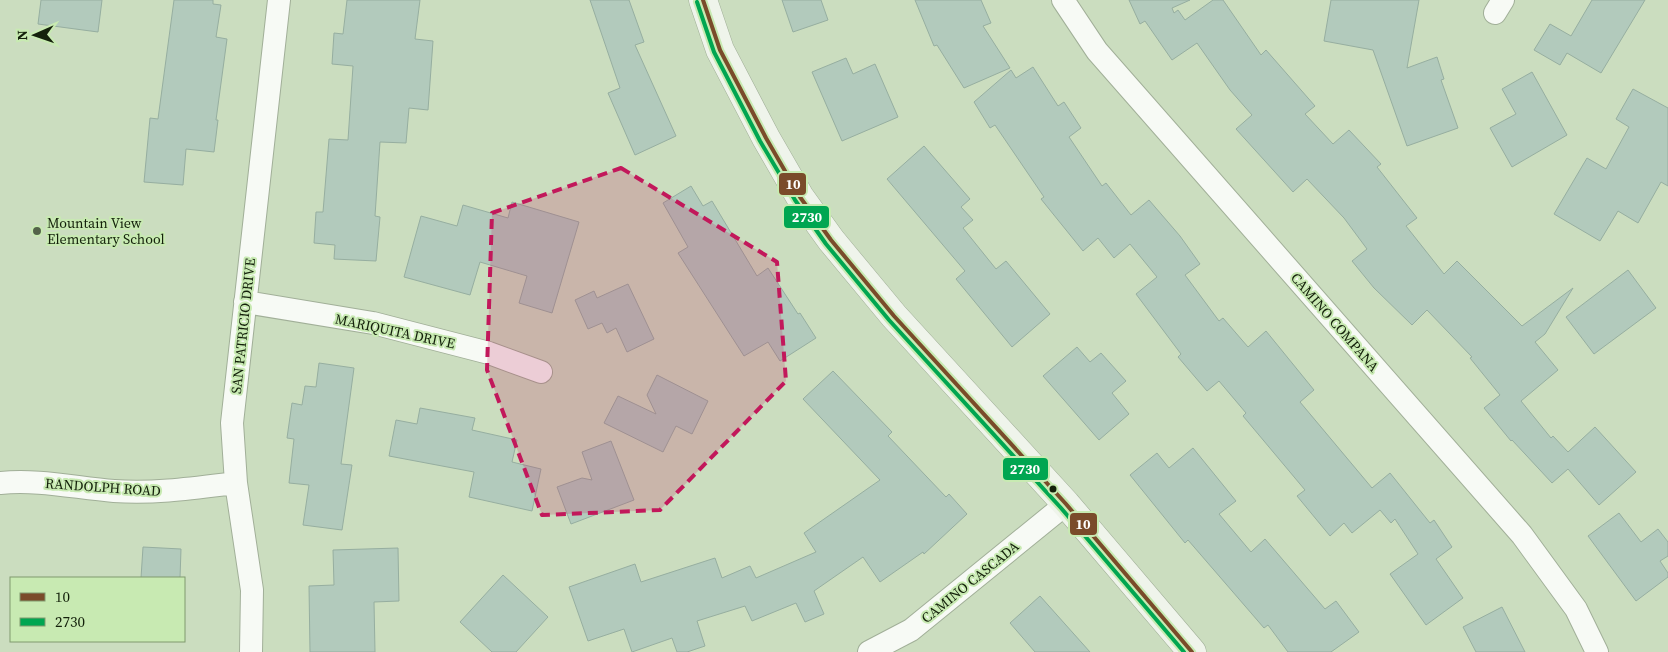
<svg xmlns="http://www.w3.org/2000/svg" width="1668" height="652" font-family="'Source Serif 4',serif">
<style>
.building{fill:#b2cabc;stroke:#96aea0}
.lines{fill:none;stroke-linecap:round;stroke-linejoin:round}
.minor-casing{stroke:#a1af98;stroke-width:24}
.secondary-casing{stroke:#a1af98;stroke-width:29}
.minor{stroke:#f7faf5;stroke-width:22}
.secondary{stroke:#eff4eb;stroke-width:28}
.bus-1-casing{stroke:#c8eab2;stroke-width:8}
.bus-2-casing{stroke:#c8eab2;stroke-width:8}
.bus-1{stroke:#7a4b2a;stroke-width:4}
.bus-2{stroke:#00a651;stroke-width:4}
.marked{fill:#c2185b;fill-opacity:0.2;stroke:#c2185b;stroke-width:4;stroke-dasharray:10 6;stroke-linejoin:round}
.poi-dot{fill:#54634a;stroke:#c8eab2;stroke-width:2}
.bus-dot{fill:#14210b;stroke:#c8eab2;stroke-width:2}
.labels{text-anchor:middle;dominant-baseline:central;stroke-width:4;stroke-linejoin:round;paint-order:stroke}
.poi-label{font-size:14px;fill:#14210b;stroke:#c8eab2;text-anchor:start}
.street-label{font-size:14px;fill:#14210b;stroke:#c8eab2}
.line-badge{stroke:#c8eab2;stroke-width:2}
.badge-label{font-size:14px;text-anchor:middle;font-weight:bold;fill:#fff}
</style>
<rect width="100%" height="100%" fill="#cbddbf"/>
<!-- building -->
<path class="building" d="M 41,0 L 102,0 L 98,32 L 38,24 Z
M 174,0 L 213,0 L 213,4 L 221,5 L 216,37 L 227,39 L 216,120 L 218,120 L 214,152 L 186,149 L 183,185 L 144,182 L 150,118 L 158,119 Z
M 347,0 L 420,0 L 415,39 L 433,41 L 428,110 L 409,108 L 406,143 L 380,142 L 375,216 L 380,217 L 376,261 L 334,259 L 335,245 L 314,243 L 316,212 L 323,212 L 329,139 L 348,140 L 353,66 L 332,64 L 334,33 L 343,34 Z
M 590,0 L 629,0 L 644,42 L 635,45 L 676,136 L 635,155 L 608,93 L 620,88 Z
M 782,0 L 821,0 L 828,20 L 793,32 Z
M 915,0 L 981,0 L 991,23 L 983,26 L 1010,68 L 964,88 L 937,45 L 934,46 Z
M 1129,0 L 1190,0 L 1172,8 L 1174,13 L 1178,10 L 1185,20 L 1213,0 L 1223,0 L 1261,55 L 1266,50 L 1315,106 L 1305,114 L 1333,144 L 1349,130 L 1381,164 L 1377,167 L 1417,218 L 1406,226 L 1444,274 L 1457,261 L 1522,326 L 1573,288 L 1545,334 L 1535,342 L 1558,370 L 1521,401 L 1551,438 L 1553,436 L 1568,452 L 1595,427 L 1636,472 L 1599,505 L 1568,469 L 1552,483 L 1512,440 L 1511,441 L 1484,408 L 1500,395 L 1470,358 L 1472,357 L 1427,310 L 1412,325 L 1374,288 L 1352,261 L 1367,249 L 1344,218 L 1307,179 L 1293,192 L 1236,129 L 1252,115 L 1230,90 L 1197,43 L 1172,60 L 1145,21 L 1140,24 Z
M 1331,0 L 1419,0 L 1407,68 L 1437,57 L 1444,79 L 1441,80 L 1458,128 L 1407,146 L 1373,50 L 1324,41 Z
M 1592,0 L 1645,0 L 1601,73 L 1567,53 L 1560,65 L 1534,50 L 1550,24 L 1571,36 Z
M 846,58 L 853,74 L 875,64 L 898,117 L 842,141 L 812,72 Z
M 1033,67 L 1058,106 L 1064,102 L 1081,128 L 1069,137 L 1102,186 L 1106,183 L 1131,215 L 1149,200 L 1180,236 L 1200,264 L 1185,275 L 1219,321 L 1223,318 L 1248,347 L 1266,331 L 1314,390 L 1300,402 L 1372,488 L 1390,473 L 1430,523 L 1434,520 L 1452,547 L 1436,559 L 1463,598 L 1426,625 L 1390,574 L 1418,554 L 1395,519 L 1391,523 L 1380,510 L 1352,533 L 1344,523 L 1330,536 L 1297,496 L 1305,490 L 1243,416 L 1246,413 L 1219,381 L 1207,391 L 1178,357 L 1181,354 L 1136,294 L 1157,277 L 1130,244 L 1114,258 L 1098,238 L 1083,251 L 1041,199 L 1044,197 L 995,125 L 990,128 L 974,102 L 1011,70 L 1016,78 Z
M 1532,72 L 1567,135 L 1512,167 L 1490,128 L 1516,114 L 1502,89 Z
M 1633,89 L 1668,108 L 1668,186 L 1661,182 L 1638,223 L 1618,211 L 1600,241 L 1554,214 L 1587,158 L 1606,169 L 1629,127 L 1616,119 Z
M 924,146 L 970,199 L 961,207 L 973,220 L 963,228 L 996,269 L 1006,261 L 1050,314 L 1012,347 L 956,279 L 965,271 L 887,179 Z
M 691,186 L 703,206 L 712,201 L 757,276 L 768,268 L 798,314 L 800,313 L 816,338 L 780,361 L 768,342 L 744,356 L 678,253 L 688,247 L 663,203 Z
M 512,202 L 579,222 L 552,313 L 519,303 L 527,276 L 480,262 L 470,295 L 404,277 L 421,216 L 457,226 L 463,205 L 508,218 Z
M 1628,270 L 1656,308 L 1594,354 L 1566,317 Z
M 628,284 L 654,339 L 627,352 L 616,328 L 607,333 L 602,323 L 588,329 L 575,300 L 594,291 L 597,298 Z
M 1077,347 L 1090,362 L 1101,353 L 1126,381 L 1112,393 L 1129,414 L 1099,440 L 1043,376 Z
M 319,363 L 354,368 L 341,464 L 352,465 L 342,530 L 303,525 L 309,485 L 289,483 L 294,439 L 287,438 L 292,403 L 302,405 L 305,386 L 316,387 Z
M 833,371 L 892,432 L 888,436 L 946,497 L 949,494 L 967,514 L 924,554 L 923,552 L 880,582 L 863,557 L 814,591 L 824,614 L 805,622 L 796,603 L 752,621 L 745,606 L 697,621 L 705,646 L 687,652 L 677,652 L 672,638 L 632,652 L 624,629 L 588,641 L 569,587 L 635,564 L 641,582 L 715,558 L 722,578 L 750,566 L 756,578 L 816,552 L 804,533 L 880,480 L 803,399 Z
M 657,375 L 708,401 L 692,434 L 676,426 L 663,452 L 604,423 L 618,396 L 656,414 L 647,395 Z
M 420,408 L 475,418 L 472,430 L 517,440 L 512,462 L 541,469 L 532,511 L 469,497 L 474,472 L 389,456 L 396,420 L 417,424 Z
M 611,441 L 634,500 L 571,524 L 557,487 L 582,478 L 592,480 L 582,452 Z
M 1193,448 L 1236,501 L 1219,514 L 1251,552 L 1265,539 L 1325,609 L 1336,601 L 1359,632 L 1331,652 L 1288,652 L 1268,625 L 1264,628 L 1188,540 L 1185,543 L 1130,475 L 1157,453 L 1169,468 Z
M 1619,513 L 1641,542 L 1658,529 L 1668,542 L 1668,556 L 1660,561 L 1668,573 L 1668,577 L 1636,601 L 1588,536 Z
M 143,547 L 181,549 L 180,578 L 141,578 Z
M 398,548 L 399,601 L 374,602 L 375,652 L 310,652 L 309,586 L 334,585 L 333,550 Z
M 503,575 L 548,617 L 516,652 L 492,652 L 460,622 Z
M 1040,596 L 1090,652 L 1035,652 L 1010,623 Z
M 1502,607 L 1525,652 L 1476,652 L 1463,627 Z"/>
<g class="lines">
<!-- minor casing -->
<g class="minor-casing">
<path id="minor" d="M 1063,0 L 1097,51 L 1522,535 L 1576,609 L 1597,652
M 1495,13 L 1503,0
M 245,302 L 373,323 L 489,353 L 541,372
M 0,483 C 38,479 76,488 114,491 C 155,494 195,488 236,483
M 251,652 L 252,590 L 236,483 L 232,423 L 279,0
M 869,652 L 911,630 L 1066,504"/>
</g>
<!-- secondary casing -->
<g class="secondary-casing">
<path id="secondary" d="M 703,0 L 720,50 L 766,138 L 800,197 L 831,240 L 894,316 L 1066,504 L 1192,652"/>
</g>
<!-- minor -->
<use href="#minor" class="minor"/>
<!-- secondary -->
<use href="#secondary" class="secondary"/>
<!-- bus-1 casing -->
<g class="bus-1-casing">
<path id="bus-1" d="M 703,0 L 720,50 L 766,138 L 800,197 L 831,240 L 894,316 L 1066,504 L 1192,652"/>
</g>
<!-- bus-2 casing -->
<g class="bus-2-casing">
<path id="bus-2" d="M 697,2 L 714,52 L 760,141 L 795,200 L 826,244 L 889,320 L 1061,508 L 1184,652"/>
</g>
<!-- bus-1 -->
<use href="#bus-1" class="bus-1"/>
<!-- bus-2 -->
<use href="#bus-2" class="bus-2"/>
</g>
<!-- marked area -->
<path class="marked" d="M 621,168 L 777,262 L 786,381 L 660,510 L 542,515 L 487,370 L 492,213 Z"/>
<!-- markers -->
<circle class="poi-dot" cx="37" cy="231" r="5"/>
<circle class="bus-dot" cx="1053" cy="489" r="4.5"/>
<g class="labels">
<!-- poi labels -->
<g class="poi-label">
<text x="47" y="223">Mountain View<tspan x="47" dy="16">Elementary School</tspan></text>
</g>
<!-- street labels -->
<g class="street-label">
<text transform="translate(1335 322) rotate(49)">CAMINO COMPANA</text>
<text transform="translate(243 326) rotate(-84)">SAN PATRICIO DRIVE</text>
<text transform="translate(395 331) rotate(12)">MARIQUITA DRIVE</text>
<text transform="translate(103 487) rotate(4)">RANDOLPH ROAD</text>
<text transform="translate(970 582) rotate(-39)">CAMINO CASCADA</text>
</g>
</g>
<g class="line-badge">
<rect x="778" y="172" width="29" height="24" rx="5" fill="#7a4b2a"/>
<rect x="783" y="205" width="47" height="24" rx="5" fill="#00a651"/>
<rect x="1002" y="457" width="47" height="24" rx="5" fill="#00a651"/>
<rect x="1069" y="512" width="29" height="24" rx="5" fill="#7a4b2a"/>
</g>
<g class="badge-label">
<text x="793" y="189">10</text>
<text x="807" y="222">2730</text>
<text x="1025" y="474">2730</text>
<text x="1083" y="529">10</text>
</g>
<!-- legend -->
<rect x="10" y="577" width="175" height="65" fill="#c8eab2" stroke="#809a6f"/>
<rect x="20" y="593" width="25" height="8" fill="#7a4b2a" stroke="#809a6f"/>
<text x="55" y="602" font-size="15" fill="#14210b">10</text>
<rect x="20" y="618" width="25" height="8" fill="#00a651" stroke="#809a6f"/>
<text x="55" y="627" font-size="15" fill="#14210b">2730</text>
<!-- north arrow -->
<g transform="translate(35 35) rotate(268)" stroke="#c8eab2" stroke-width="4" paint-order="stroke">
<path d="M0-4L9 19L0 12L-9 19Z" fill="#14210b"/>
<text y="-8" font-size="14" font-weight="bold" text-anchor="middle" fill="#14210b">N</text>
</g>
</svg>
